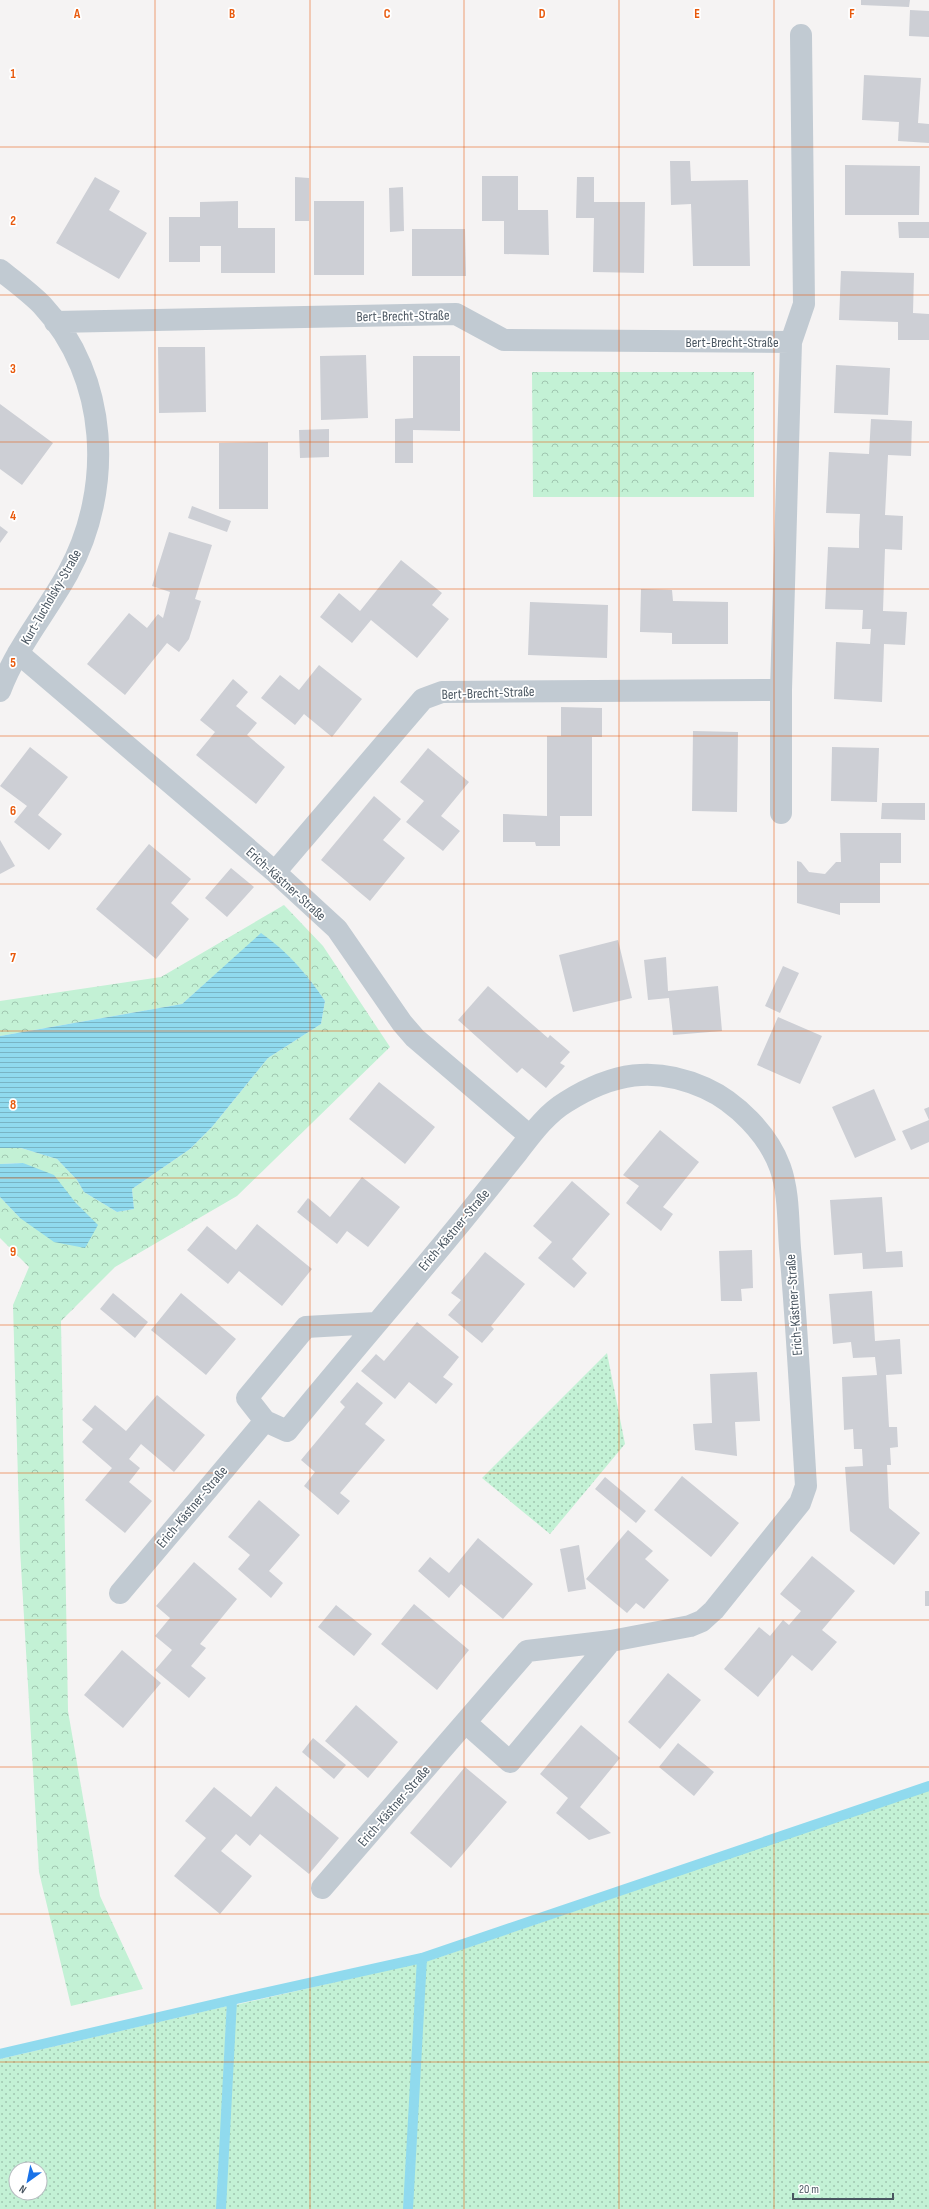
<svg xmlns="http://www.w3.org/2000/svg" width="929" height="2209" font-family="'Sofia Sans Condensed',sans-serif">
<style>
.grass{fill:url(#grass-dots);fill-rule:evenodd}
.forest{fill:url(#forest-crowns)}
.water{fill:url(#water-rules)}
.lines{fill:none;stroke-linecap:round;stroke-linejoin:round}
.stream{stroke:#90daee;stroke-width:10}
.building{fill:#cdcfd5}
.minor{stroke:#c1cad2;stroke-width:22}
.grid{fill:none;stroke:#e8590c;stroke-width:1;stroke-opacity:0.55}
.labels{text-anchor:middle;dominant-baseline:central;stroke-width:3.5;stroke-linejoin:round;paint-order:stroke}
.street-label{font-size:14px;fill:#4a5661;stroke:#fff}
.grid-label{font-size:13px;text-anchor:middle;font-weight:bold;fill:#e8590c;stroke:#fff;stroke-width:3.5;stroke-linejoin:round;paint-order:stroke}
</style>
<defs>
<pattern id="grass-dots" width="8" height="8" patternUnits="userSpaceOnUse"><rect width="8" height="8" fill="#c3f1d5"/><path d="M2 2h.1M6 6h.1" fill="none" stroke="#a0c6b0" stroke-width="1.8" stroke-linecap="round"/></pattern>
<pattern id="forest-crowns" width="20" height="18" patternUnits="userSpaceOnUse"><rect width="20" height="18" fill="#c3f1d5"/><path d="M2 6a3 3 0 1 1 6 0M12 15a3 3 0 1 1 6 0" fill="none" stroke="#a0c6b0"/></pattern>
<pattern id="water-rules" width="6" height="5" patternUnits="userSpaceOnUse"><rect width="6" height="5" fill="#90daee"/><path d="M0 2.5h6" fill="none" stroke="#78b4c4"/></pattern>
</defs>
<rect width="100%" height="100%" fill="#f5f3f3"/>
<!-- grass -->
<path class="grass" d="M 607,1353 L 625,1444 L 550,1534 L 482,1478 Z
M 929,1790 L 929,2209 L 411,2209 L 425,1962 Z
M 418,1963 L 404,2209 L 225,2209 L 235,2005 Z
M 227,2006 L 217,2209 L 0,2209 L 0,2059 ZM 16,2169 L 40,2169 L 40,2193 L 16,2193 Z"/>
<!-- forest -->
<path class="forest" d="M 532,372 L 754,372 L 754,497 L 533,497 Z
M 284,905 L 323,946 L 390,1047 L 237,1196 L 115,1267 L 61,1321 L 68,1711 L 100,1896 L 143,1989 L 71,2006 L 39,1872 L 20,1549 L 13,1305 L 29,1267 L 0,1238 L 0,1197 L 20,1218 L 97,1225 L 75,1202 L 23,1163 L 0,1164 L 0,1148 L 21,1148 L 57,1159 L 77,1180 L 84,1192 L 117,1212 L 134,1209 L 132,1189 L 190,1149 L 212,1127 L 268,1058 L 321,1024 L 325,1001 C 307,974 288,953 261,934 L 182,1004 L 0,1036 L 0,1001 L 161,977 Z"/>
<!-- water -->
<path class="water" d="M 261,933 C 288,952 307,974 325,1001 L 321,1024 L 268,1058 L 212,1127 L 190,1149 L 132,1189 L 134,1209 L 117,1212 L 84,1192 L 77,1180 L 57,1159 L 21,1148 L 0,1148 L 0,1036 L 182,1004 Z
M 23,1163 L 54,1175 L 75,1202 L 98,1225 L 85,1248 L 54,1242 L 20,1218 L 0,1197 L 0,1164 Z"/>
<g class="lines">
<!-- stream -->
<path class="stream" d="M 0,2054 L 232,2000 L 422,1958 L 929,1786
M 221,2209 L 232,2000
M 408,2209 L 422,1958"/>
</g>
<!-- building -->
<path class="building" d="M 861,0 L 910,0 L 909,7 L 861,5 Z
M 910,10 L 929,11 L 929,37 L 909,36 Z
M 864,75 L 921,78 L 918,123 L 929,124 L 929,143 L 898,141 L 899,122 L 862,120 Z
M 670,161 L 690,161 L 691,181 L 748,180 L 750,266 L 693,266 L 691,204 L 671,205 Z
M 845,165 L 920,166 L 919,215 L 845,215 Z
M 482,176 L 518,176 L 518,210 L 548,210 L 549,255 L 504,254 L 504,221 L 482,221 Z
M 95,177 L 120,191 L 109,210 L 147,233 L 119,279 L 56,243 Z
M 295,177 L 309,178 L 309,221 L 295,221 Z
M 577,177 L 594,177 L 594,202 L 645,202 L 644,273 L 593,272 L 594,218 L 576,218 Z
M 403,187 L 404,231 L 390,232 L 389,188 Z
M 238,201 L 238,228 L 275,228 L 275,273 L 221,273 L 221,246 L 200,246 L 200,262 L 169,262 L 169,217 L 200,217 L 200,202 Z
M 314,201 L 364,201 L 364,275 L 314,275 Z
M 898,222 L 929,222 L 929,238 L 899,238 Z
M 412,229 L 465,229 L 466,276 L 412,276 Z
M 841,271 L 914,273 L 913,313 L 929,314 L 929,340 L 898,340 L 898,322 L 839,320 Z
M 158,347 L 205,347 L 206,412 L 159,413 Z
M 366,355 L 368,418 L 321,420 L 320,356 Z
M 413,356 L 460,356 L 460,431 L 413,430 L 413,463 L 395,463 L 395,419 L 413,418 Z
M 836,365 L 890,368 L 888,415 L 834,413 Z
M 0,404 L 53,443 L 22,485 L 0,469 Z
M 871,419 L 912,421 L 911,456 L 888,455 L 885,515 L 903,516 L 902,550 L 885,549 L 883,611 L 907,612 L 905,645 L 884,644 L 882,702 L 834,699 L 836,642 L 870,644 L 871,629 L 862,629 L 863,610 L 825,609 L 828,547 L 859,548 L 859,532 L 860,514 L 826,513 L 829,452 L 869,454 Z
M 329,429 L 329,457 L 300,458 L 299,430 Z
M 268,442 L 268,509 L 219,509 L 219,443 Z
M 192,506 L 231,521 L 227,532 L 188,518 Z
M 0,526 L 8,532 L 0,543 Z
M 169,532 L 212,545 L 195,599 L 201,601 L 189,639 L 179,652 L 167,643 L 125,695 L 87,664 L 129,613 L 147,628 L 158,614 L 163,618 L 170,592 L 152,586 Z
M 401,560 L 442,593 L 432,605 L 449,619 L 417,658 L 371,620 L 352,643 L 320,617 L 339,593 L 360,611 Z
M 641,589 L 672,590 L 673,601 L 728,602 L 728,644 L 672,644 L 672,633 L 640,632 Z
M 530,602 L 608,605 L 607,658 L 528,655 Z
M 319,665 L 362,699 L 332,737 L 304,714 L 295,725 L 261,698 L 280,675 L 299,690 Z
M 233,679 L 248,692 L 236,706 L 257,723 L 247,735 L 285,767 L 256,804 L 196,755 L 215,732 L 200,720 Z
M 561,707 L 602,708 L 602,737 L 592,737 L 592,816 L 560,816 L 560,846 L 536,846 L 535,842 L 503,842 L 503,814 L 547,816 L 547,736 L 561,736 Z
M 693,731 L 738,732 L 737,812 L 692,811 Z
M 30,747 L 68,777 L 38,815 L 62,834 L 49,850 L 14,822 L 27,806 L 0,786 Z
M 832,747 L 879,748 L 877,802 L 831,801 Z
M 428,748 L 469,782 L 441,816 L 460,831 L 443,851 L 406,822 L 424,801 L 400,782 Z
M 374,796 L 401,819 L 383,840 L 405,858 L 370,901 L 321,860 Z
M 882,803 L 925,803 L 925,820 L 881,819 Z
M 840,833 L 901,833 L 901,863 L 880,863 L 880,903 L 840,903 L 840,915 L 797,903 L 797,861 L 801,862 L 809,872 L 825,874 L 836,862 L 841,862 Z
M 0,840 L 15,866 L 0,874 Z
M 149,844 L 191,879 L 171,903 L 189,919 L 156,959 L 96,909 Z
M 231,868 L 254,887 L 227,917 L 205,898 Z
M 618,940 L 632,998 L 573,1012 L 559,955 Z
M 666,957 L 668,991 L 718,986 L 722,1031 L 673,1035 L 669,998 L 648,1000 L 644,960 Z
M 783,966 L 799,973 L 780,1013 L 765,1006 Z
M 488,986 L 548,1038 L 550,1035 L 570,1052 L 560,1063 L 565,1066 L 546,1088 L 522,1068 L 517,1073 L 458,1020 Z
M 778,1017 L 822,1036 L 800,1084 L 757,1065 Z
M 379,1082 L 435,1127 L 405,1164 L 349,1119 Z
M 874,1089 L 896,1140 L 855,1158 L 832,1107 Z
M 929,1107 L 929,1142 L 911,1150 L 902,1131 L 929,1120 L 924,1109 Z
M 660,1130 L 699,1162 L 663,1207 L 673,1214 L 661,1231 L 626,1203 L 639,1186 L 623,1175 Z
M 362,1177 L 400,1207 L 368,1247 L 347,1231 L 337,1244 L 297,1212 L 308,1198 L 330,1217 Z
M 572,1181 L 610,1214 L 572,1259 L 587,1273 L 574,1288 L 538,1258 L 552,1242 L 533,1226 Z
M 882,1197 L 886,1252 L 902,1251 L 903,1267 L 863,1269 L 862,1253 L 834,1255 L 830,1200 Z
M 257,1224 L 312,1269 L 282,1306 L 239,1271 L 228,1284 L 187,1250 L 207,1226 L 236,1250 Z
M 752,1250 L 753,1288 L 741,1289 L 742,1301 L 721,1301 L 719,1251 Z
M 485,1252 L 525,1284 L 491,1326 L 494,1329 L 482,1343 L 448,1315 L 461,1300 L 451,1293 Z
M 872,1291 L 875,1341 L 900,1339 L 902,1374 L 886,1375 L 889,1427 L 897,1427 L 898,1447 L 890,1448 L 891,1465 L 887,1465 L 889,1508 L 920,1533 L 894,1565 L 850,1531 L 845,1467 L 863,1466 L 862,1449 L 854,1449 L 853,1429 L 844,1430 L 842,1377 L 877,1375 L 875,1357 L 853,1358 L 851,1342 L 833,1344 L 829,1294 Z
M 113,1293 L 148,1322 L 135,1338 L 100,1309 Z
M 181,1293 L 236,1339 L 206,1375 L 151,1330 Z
M 417,1322 L 459,1357 L 443,1377 L 453,1384 L 436,1404 L 409,1382 L 395,1399 L 361,1371 L 376,1354 L 384,1361 Z
M 757,1372 L 760,1421 L 735,1422 L 737,1456 L 695,1450 L 693,1424 L 712,1423 L 710,1374 Z
M 357,1382 L 383,1403 L 365,1424 L 385,1440 L 340,1493 L 350,1501 L 338,1515 L 304,1486 L 315,1472 L 301,1460 L 345,1407 L 340,1402 Z
M 157,1395 L 205,1435 L 174,1472 L 141,1444 L 129,1459 L 140,1468 L 129,1482 L 152,1501 L 125,1533 L 85,1500 L 112,1468 L 82,1442 L 93,1429 L 82,1420 L 95,1405 L 126,1431 Z
M 682,1476 L 739,1523 L 711,1557 L 654,1510 Z
M 605,1477 L 646,1511 L 636,1523 L 595,1489 Z
M 259,1500 L 300,1535 L 269,1571 L 283,1583 L 271,1598 L 238,1569 L 250,1555 L 228,1537 Z
M 628,1530 L 653,1551 L 645,1559 L 669,1580 L 644,1609 L 636,1603 L 627,1613 L 586,1579 Z
M 478,1538 L 533,1584 L 503,1619 L 461,1584 L 449,1598 L 418,1571 L 430,1557 L 449,1573 Z
M 579,1545 L 586,1589 L 568,1592 L 560,1549 Z
M 812,1556 L 855,1591 L 822,1630 L 837,1642 L 812,1671 L 792,1655 L 758,1697 L 724,1669 L 759,1627 L 770,1636 L 783,1620 L 789,1625 L 801,1611 L 780,1594 Z
M 194,1562 L 237,1599 L 200,1644 L 206,1648 L 191,1666 L 206,1678 L 189,1698 L 155,1670 L 172,1650 L 155,1636 L 170,1618 L 156,1606 Z
M 925,1591 L 929,1591 L 929,1606 L 925,1606 Z
M 414,1604 L 469,1650 L 437,1690 L 381,1644 Z
M 336,1605 L 372,1634 L 354,1656 L 318,1627 Z
M 122,1650 L 161,1683 L 123,1728 L 84,1695 Z
M 668,1673 L 701,1700 L 660,1749 L 628,1722 Z
M 356,1705 L 398,1742 L 368,1778 L 325,1741 Z
M 581,1725 L 620,1758 L 580,1807 L 611,1833 L 589,1840 L 556,1813 L 568,1798 L 540,1774 Z
M 313,1738 L 346,1765 L 334,1779 L 302,1752 Z
M 678,1743 L 714,1772 L 694,1796 L 659,1767 Z
M 465,1767 L 507,1802 L 451,1868 L 410,1833 Z
M 276,1786 L 339,1838 L 309,1874 L 260,1834 L 250,1846 L 236,1834 L 221,1851 L 252,1876 L 220,1914 L 174,1876 L 206,1838 L 185,1821 L 214,1787 L 251,1817 Z"/>
<g class="lines">
<!-- minor -->
<path class="minor" d="M 0,270 C 14,281 29,292 42,305 C 109,377 114,489 68,573 C 46,613 16,648 0,691
M 55,322 L 456,314 L 504,340 L 791,342
M 18,653 L 275,872 L 337,929 L 402,1023 L 415,1038 L 530,1136
M 781,813 L 781,690 L 791,342 L 804,304 L 801,35
M 275,872 L 423,699 L 442,692 L 781,690
M 265,1421 L 247,1398 L 306,1327 L 376,1323
M 120,1593 L 265,1421 L 287,1431 C 345,1360 405,1291 463,1220 C 481,1198 499,1175 517,1153 C 531,1135 546,1114 566,1102 C 612,1073 654,1065 705,1088 C 736,1102 768,1134 780,1167 C 789,1192 788,1222 790,1248 C 797,1327 801,1407 806,1486 L 800,1503 L 714,1610 L 702,1621 L 690,1626 L 611,1641 L 527,1651 L 322,1888
M 466,1723 L 510,1762 L 611,1641"/>
</g>
<!-- grid -->
<path class="grid" d="M 155,0 L 155,2209M 310,0 L 310,2209M 464,0 L 464,2209M 619,0 L 619,2209M 774,0 L 774,2209M 0,147 L 929,147M 0,295 L 929,295M 0,442 L 929,442M 0,589 L 929,589M 0,736 L 929,736M 0,884 L 929,884M 0,1031 L 929,1031M 0,1178 L 929,1178M 0,1325 L 929,1325M 0,1473 L 929,1473M 0,1620 L 929,1620M 0,1767 L 929,1767M 0,1914 L 929,1914M 0,2062 L 929,2062"/>
<g class="labels">
<!-- street labels -->
<g class="street-label">
<text transform="translate(403 316) rotate(-1)">Bert-Brecht-Straße</text>
<text x="732" y="342">Bert-Brecht-Straße</text>
<text transform="translate(51 597) rotate(-60)">Kurt-Tucholsky-Straße</text>
<text transform="translate(488 693) rotate(-2)">Bert-Brecht-Straße</text>
<text transform="translate(286 884) rotate(42)">Erich-Kästner-Straße</text>
<text transform="translate(454 1230) rotate(-50)">Erich-Kästner-Straße</text>
<text transform="translate(794 1305) rotate(-94)">Erich-Kästner-Straße</text>
<text transform="translate(192 1507) rotate(-50)">Erich-Kästner-Straße</text>
<text transform="translate(394 1806) rotate(-49)">Erich-Kästner-Straße</text>
</g>
</g>
<g class="grid-label">
<text x="77" y="18">A</text>
<text x="232" y="18">B</text>
<text x="387" y="18">C</text>
<text x="542" y="18">D</text>
<text x="697" y="18">E</text>
<text x="852" y="18">F</text>
<text x="13" y="78">1</text>
<text x="13" y="225">2</text>
<text x="13" y="373">3</text>
<text x="13" y="520">4</text>
<text x="13" y="667">5</text>
<text x="13" y="815">6</text>
<text x="13" y="962">7</text>
<text x="13" y="1109">8</text>
<text x="13" y="1256">9</text>
</g>
<!-- north arrow -->
<g transform="translate(28 2181) rotate(213)"><circle r="19" fill="#ffffff" stroke="#b7bbc0"/>
<path d="M0-3L7 15L0 10L-7 15Z" fill="#1a73e8"/>
<text y="-6" font-size="11" font-weight="bold" text-anchor="middle" fill="#4a5661">N</text>
</g>
<!-- scale -->
<path d="M793 2193v6h100v-6" fill="none" stroke="#4a5661" stroke-width="2"/>
<text x="799" y="2193" font-size="12" fill="#4a5661" stroke="#ffffff" stroke-width="3" paint-order="stroke">20 m</text>
</svg>
